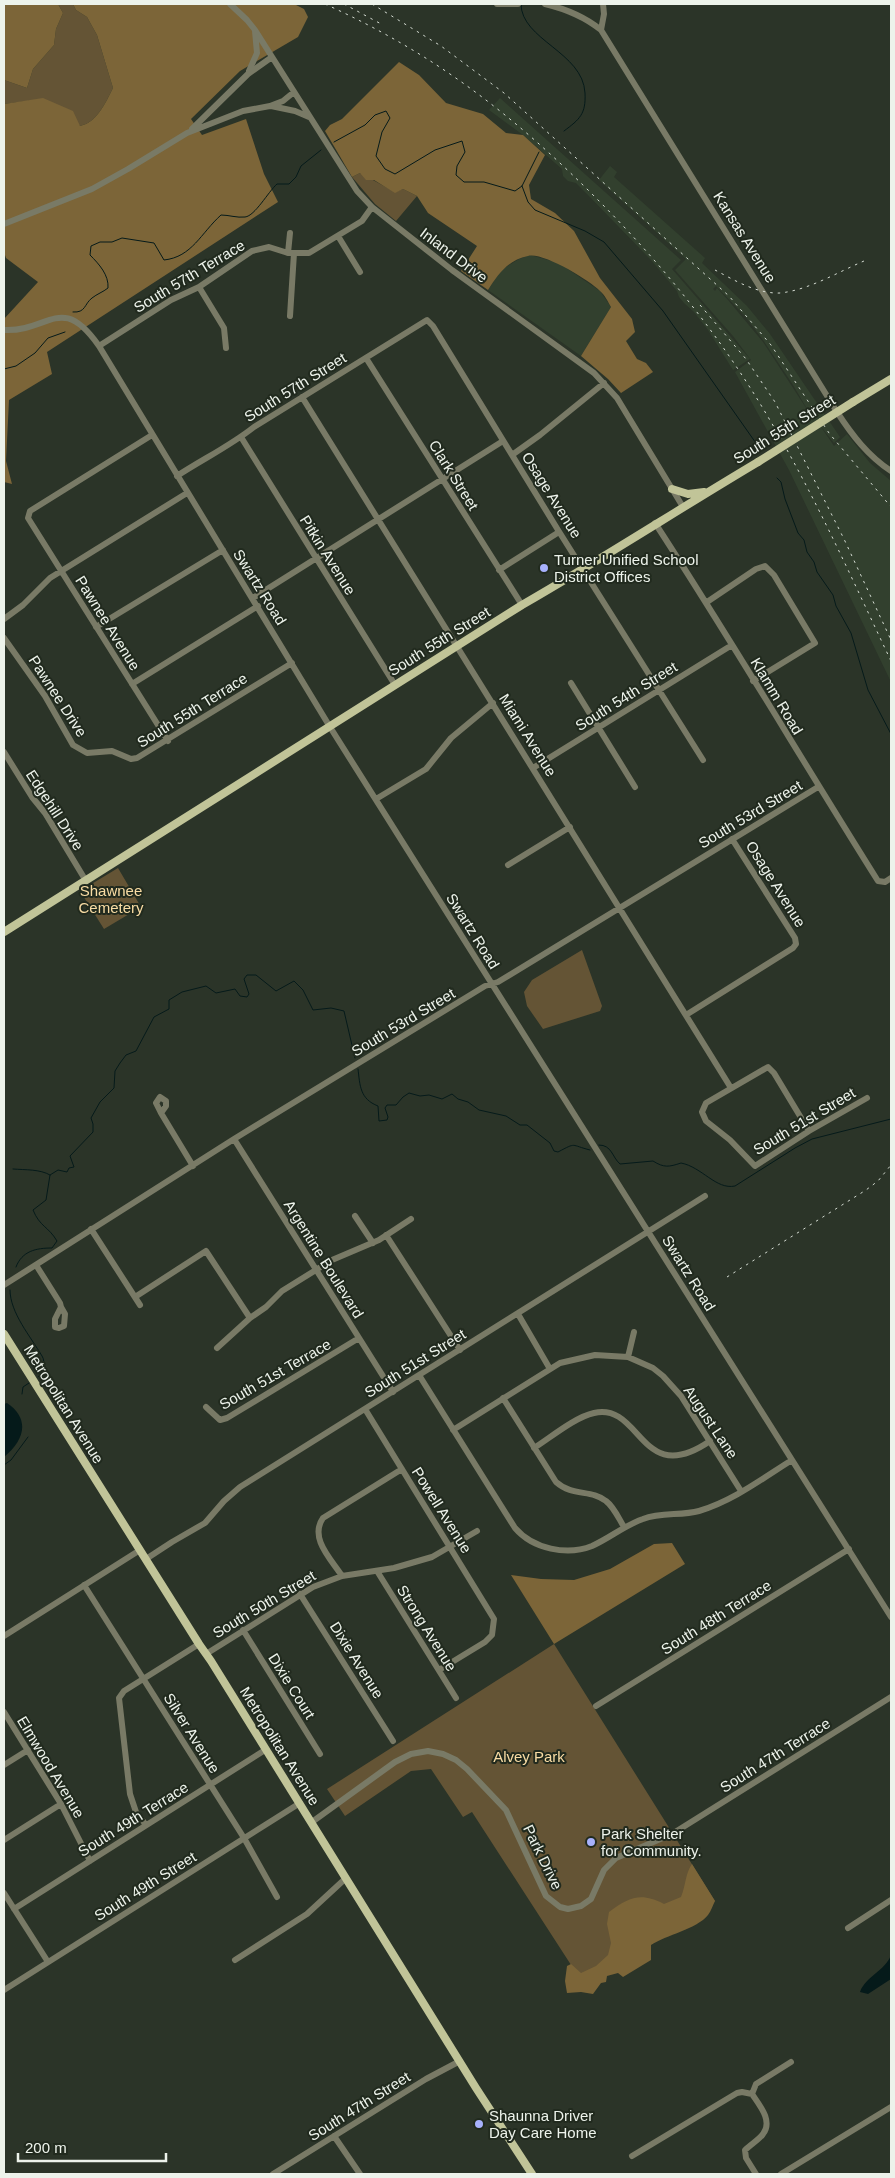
<svg xmlns="http://www.w3.org/2000/svg" width="895" height="2178" font-family="Arial,sans-serif">
<style>
.built{fill:#32402e;fill-rule:evenodd}
.green{fill:#645435}
.forest{fill:#7c6538}
.water{fill:#051a1a}
.lines{fill:none;stroke-linecap:round;stroke-linejoin:round}
.stream{stroke:#051a1a;stroke-width:1}
.minor{stroke:#797a66;stroke-width:6}
.major{stroke:#c1c498;stroke-width:8}
.rail{stroke:#d5dcd3;stroke-width:1;stroke-dasharray:2.5 5;stroke-linecap:butt}
.major-bridge{stroke:#c1c498;stroke-width:8}
.poi-dot{fill:#a7b1fc;stroke:#212a1e;stroke-width:2}
.labels{text-anchor:middle;dominant-baseline:central;stroke-width:4;stroke-linejoin:round;paint-order:stroke}
.street-label{font-size:15px;fill:#edf3eb;stroke:#212a1e}
.poi-label{font-size:15px;fill:#edf3eb;stroke:#212a1e;text-anchor:start}
.park-label{font-size:15px;fill:#f9dca4;stroke:#212a1e}
</style>
<rect width="100%" height="100%" fill="#2b3428"/>
<!-- built -->
<path class="built" d="M 500,98 L 681,260 L 672,269 L 750,359 L 733,370 L 708,330 L 694,312 L 684,303 L 679,297 L 677,291 L 651,260 L 587,194 L 576,183 L 568,181 L 563,176 L 562,169 L 523,135 L 489,110 Z
M 610,166 L 617,172 L 614,177 L 705,258 L 702,263 L 747,306 L 770,334 L 840,437 L 834,443 L 819,424 L 834,446 L 847,434 L 870,463 L 891,481 L 891,682 L 789,470 L 735,372 L 751,360 L 733,336 L 675,270 L 686,259 L 599,180 ZM 716,286 L 745,316 L 763,340 L 793,385 L 810,414 L 763,342 L 728,300 L 717,288 L 715,291 L 713,289 Z
M 530,255 L 559,263 L 600,291 L 611,307 L 581,356 L 488,290 L 501,270 L 519,259 Z"/>
<!-- green -->
<path class="green" d="M 58,4 L 73,4 L 76,10 L 87,17 L 97,35 L 113,88 C 105,104 97,122 80,126 L 43,99 L 4,104 L 4,80 L 27,88 L 33,69 L 54,45 L 56,29 L 63,13 Z
M 360,173 L 395,192 L 403,189 L 417,196 L 396,221 L 375,204 L 352,177 Z
M 118,868 L 141,907 L 104,929 L 80,891 Z
M 582,950 L 602,1006 L 600,1011 L 543,1029 L 527,1006 L 524,992 L 532,980 Z
M 554,1644 L 715,1901 L 584,1985 L 472,1812 L 463,1817 L 431,1769 L 411,1771 L 345,1816 L 327,1789 Z"/>
<!-- forest -->
<path class="forest" d="M 4,4 L 58,4 L 63,13 L 56,29 L 54,45 L 33,69 L 27,88 L 4,80 Z
M 73,4 L 294,4 L 304,9 L 308,17 L 298,37 L 240,71 L 191,119 L 202,135 L 246,119 L 264,174 L 278,202 L 47,352 L 52,374 L 9,400 L 6,461 L 12,484 L 4,482 L 4,319 L 38,282 L 6,258 L 4,252 L 4,104 L 43,98 L 73,111 L 80,126 C 97,122 105,104 113,88 L 97,35 L 87,17 L 76,10 Z
M 399,62 L 419,75 L 446,103 L 483,114 L 506,133 L 523,135 L 545,155 L 529,185 L 531,199 L 555,213 L 574,231 L 600,278 L 632,319 L 635,332 L 626,341 L 637,359 L 646,363 L 653,372 L 621,393 L 608,379 L 581,356 L 611,307 C 608,302 605,295 600,291 C 589,280 543,252 528,256 C 508,260 498,274 488,290 L 461,271 L 477,246 L 428,213 L 417,196 L 403,189 L 395,193 L 374,180 L 366,180 L 360,173 L 352,177 L 325,131 L 330,125 L 342,119 Z
M 672,1543 L 685,1564 L 554,1644 L 511,1575 L 541,1579 L 574,1580 L 610,1569 L 654,1544 Z
M 692,1864 L 715,1901 C 713,1905 711,1911 708,1915 C 697,1929 666,1935 651,1945 L 651,1960 L 623,1977 L 618,1973 L 607,1976 L 606,1982 L 601,1983 L 593,1994 L 581,1992 L 567,1993 L 565,1981 L 567,1966 L 571,1964 L 581,1973 L 596,1966 L 608,1955 L 611,1943 L 607,1924 L 609,1912 C 629,1897 641,1892 664,1904 L 681,1897 C 686,1885 685,1874 692,1864 Z"/>
<!-- water -->
<path class="water" d="M 7,1403 C 31,1419 24,1441 4,1457 L 4,1404 Z
M 891,1955 L 891,1979 L 868,1994 L 860,1992 C 866,1976 885,1971 891,1955 Z"/>
<g class="lines">
<!-- stream -->
<path class="stream" d="M 521,4 C 521,40 583,52 585,93 C 586,114 580,119 564,131
M 334,142 L 365,125 L 375,115 L 386,111 L 390,118 L 382,132 L 376,156 L 385,169 L 395,174 L 435,150 L 462,141 L 465,152 L 457,166 L 456,175 L 464,182 L 484,182 L 515,191 L 522,186 L 539,152
M 522,186 L 528,202 L 535,210 L 585,231 L 604,242 L 663,311 L 758,446
M 73,312 C 86,313 84,304 92,298 C 97,294 103,292 108,288 C 109,275 99,264 90,255 L 91,246 L 100,242 L 112,242 L 122,238 L 154,243 L 164,260 C 192,257 201,233 221,215 C 229,215 237,218 245,217 C 255,216 268,192 277,184 L 289,184 L 296,177 L 301,166 L 321,150
M 4,369 L 16,366 L 35,353 L 48,338 L 65,332
M 777,478 L 781,482 L 785,499 L 798,533 L 804,540 L 807,552 L 814,562 L 817,572 L 833,595 L 836,606 L 851,633 L 868,690 L 891,734
M 358,1069 C 360,1086 360,1099 378,1106 L 379,1121 L 387,1120 L 388,1117 L 385,1108 L 387,1105 L 396,1105 L 403,1097 L 409,1093 L 420,1096 L 429,1095 L 442,1099 L 452,1094 L 458,1099 L 468,1102 L 479,1110 L 506,1116 L 520,1125 L 527,1125 L 550,1143 L 554,1151 L 558,1152 C 577,1142 570,1145 590,1150
M 599,1145 C 612,1145 612,1157 620,1164 L 653,1161 C 664,1168 669,1167 681,1163 C 702,1167 716,1190 735,1186 L 795,1148 L 812,1139 L 891,1119
M 13,1169 C 25,1170 40,1169 50,1175
M 16,1267 C 22,1251 36,1248 52,1248 L 57,1241 C 48,1226 40,1227 33,1210 L 46,1200 L 50,1175 L 58,1170 L 67,1172 L 69,1168 L 74,1167 L 70,1156 L 93,1132 L 93,1124 L 91,1118 L 100,1102 L 114,1088 L 115,1071 L 120,1063 L 126,1055 L 136,1051 L 154,1017 L 169,1009 L 169,1000 L 182,992 L 206,986 L 216,993 L 235,989 L 240,996 L 247,997 L 249,994 L 244,979 L 247,975 L 256,975 L 276,991 L 294,981 L 303,990 L 313,1010 L 331,1008 L 344,1011 L 355,1058
M 10,1290 C 10,1313 31,1337 42,1356 C 46,1362 43,1373 38,1377
M 22,1394 L 23,1387 L 29,1383
M 4,1465 L 11,1460 L 28,1437"/>
<!-- minor -->
<path class="minor" d="M 230,4 L 247,20 L 255,30 L 357,191 L 372,207 L 452,270 L 594,373 L 617,398 L 683,507
M 497,4 L 518,4
M 545,4 C 566,9 585,17 601,30
M 603,4 L 604,14 L 601,30 L 837,412 C 852,435 868,456 891,471
M 249,71 L 257,53 L 255,31
M 271,106 L 295,111 L 309,117
M 192,129 L 248,74 L 272,57
M 4,224 L 92,189 L 128,169 L 187,133 L 243,111 L 270,106 L 283,101 L 294,92
M 338,236 L 360,272
M 288,253 L 290,233
M 199,287 L 224,328 L 226,348
M 290,316 L 294,253
M 4,330 C 50,332 61,292 99,346 L 330,727 L 891,1617
M 99,346 L 171,300 L 199,287 L 252,251 L 269,247 L 288,253 L 309,253 L 362,221 L 372,207
M 366,358 L 522,605
M 302,397 L 731,1088
M 152,435 L 30,511 L 28,518 L 168,741
M 241,437 L 395,685
M 512,455 L 540,435 L 604,383
M 177,476 C 203,459 230,446 254,427 L 427,320 L 433,326 L 558,530 L 703,760
M 655,523 C 732,641 803,762 878,881 L 885,882 L 891,878
M 499,570 L 559,532
M 253,598 L 503,441
M 707,602 L 756,569 L 765,566 L 774,575 L 815,643 L 753,681
M 4,619 L 23,605 L 50,578 L 187,493
M 96,627 L 223,550
M 4,638 L 45,696 L 73,745 L 87,753 L 112,751 L 131,759 L 137,758 L 292,663
M 571,683 L 635,787
M 132,684 L 258,606
M 4,752 L 32,797 L 45,813 L 86,881
M 533,768 L 732,645
M 376,799 L 426,769 L 451,738 L 493,703
M 508,865 L 570,827
M 686,1015 L 793,948 L 796,944 L 795,938 L 732,839
M 160,1097 L 166,1101 L 166,1106 L 161,1113 L 156,1103 Z
M 161,1113 L 193,1166
M 809,1131 L 774,1073 L 768,1067 L 706,1103 L 702,1112 L 706,1121 L 730,1140 L 755,1166 L 809,1131 L 867,1098
M 234,1139 L 393,1392
M 355,1216 L 373,1243
M 91,1229 L 140,1305
M 386,1235 L 460,1350
M 36,1265 L 60,1303 L 61,1307 L 55,1319 L 55,1327 L 59,1328 L 64,1326 L 65,1314 L 61,1307
M 4,1285 L 234,1139 L 485,986 L 498,982 L 818,787
M 135,1297 L 206,1251 L 250,1318
M 518,1314 L 550,1369
M 217,1348 L 250,1318 L 266,1307 L 282,1291 L 332,1260 L 379,1240 L 411,1219
M 628,1357 L 634,1332
M 419,1375 L 515,1528 C 533,1549 567,1556 592,1546 C 610,1538 625,1525 643,1519 C 661,1512 681,1516 699,1511 C 733,1501 763,1478 792,1460
M 503,1398 L 556,1482 C 573,1497 591,1489 606,1501 C 614,1507 619,1519 624,1527
M 206,1407 L 220,1420 L 227,1418 L 359,1338
M 365,1409 L 494,1619 L 492,1635 L 485,1642 L 439,1670
M 453,1430 L 560,1363 L 595,1355 L 628,1357 L 653,1368 L 663,1376 L 681,1396 L 741,1491
M 534,1448 C 550,1438 575,1417 594,1413 C 642,1402 640,1489 710,1441
M 146,1559 L 172,1542 L 205,1523 L 224,1501 L 240,1487 L 705,1196
M 377,1571 L 456,1698
M 342,1576 C 331,1559 309,1538 323,1518 L 402,1469
M 84,1585 L 244,1838 L 277,1897
M 300,1594 L 393,1741
M 243,1630 L 320,1754
M 4,1636 L 140,1550
M 206,1654 L 313,1587 L 342,1576 L 394,1568 L 432,1557 L 477,1531
M 596,1706 L 849,1549
M 4,1712 L 61,1804 L 90,1861
M 4,1765 L 28,1750
M 312,1822 L 395,1762 L 411,1754 L 428,1751 L 443,1754 L 456,1760 L 467,1769 L 506,1810 L 546,1896 L 560,1907 L 568,1909 L 581,1906 L 591,1899 L 604,1870 L 616,1858 L 672,1834 L 891,1697
M 146,1825 L 136,1812 L 130,1794 L 119,1698 L 124,1691 L 199,1644
M 4,1840 L 61,1804
M 4,1893 L 48,1962
M 14,1909 L 265,1750
M 848,1928 L 891,1900
M 235,1960 L 307,1914 L 346,1878
M 4,1990 L 300,1803
M 752,2094 C 760,2106 773,2121 763,2134 C 759,2140 751,2144 745,2150 L 746,2158 L 756,2174
M 752,2094 L 756,2084 L 791,2062
M 334,2136 L 360,2174
M 632,2156 L 737,2093 L 742,2092 L 752,2094
M 273,2174 L 426,2079 L 460,2061
M 781,2174 L 891,2107"/>
<!-- major -->
<path class="major" d="M 853,402 L 891,379
M 672,489 L 688,494 L 704,492
M 4,932 L 522,605 C 602,559 679,509 758,462
M 4,1334 L 199,1644 L 211,1661 L 476,2088 L 532,2174"/>
<!-- rail -->
<path class="rail" d="M 325,4 C 437,55 516,117 602,204 C 667,270 724,341 771,422 C 816,498 853,581 891,661
M 344,4 L 383,25
M 372,4 L 441,46 L 504,93 L 729,296 L 771,345 L 829,433 L 891,507
M 715,270 C 734,280 757,294 780,293 C 809,290 838,272 864,261
M 700,305 L 746,359 L 775,402 L 844,539 L 891,640
M 727,1277 L 866,1190 L 878,1181 L 891,1165"/>
<!-- major-bridge -->
<path class="major-bridge" d="M 758,462 L 853,402"/>
</g>
<!-- markers -->
<g class="poi-dot">
<circle cx="544" cy="568" r="5"/>
<circle cx="591" cy="1842" r="5"/>
<circle cx="479" cy="2124" r="5"/>
</g>
<g class="labels">
<!-- street labels -->
<g class="street-label">
<text transform="translate(745 237) rotate(58)">Kansas Avenue</text>
<text transform="translate(454 255) rotate(37)">Inland Drive</text>
<text transform="translate(189 276) rotate(-31)">South 57th Terrace</text>
<text transform="translate(295 387) rotate(-32)">South 57th Street</text>
<text transform="translate(784 429) rotate(-32)">South 55th Street</text>
<text transform="translate(454 475) rotate(58)">Clark Street</text>
<text transform="translate(552 495) rotate(58)">Osage Avenue</text>
<text transform="translate(328 555) rotate(58)">Pitkin Avenue</text>
<text transform="translate(260 587) rotate(58)">Swartz Road</text>
<text transform="translate(108 623) rotate(58)">Pawnee Avenue</text>
<text transform="translate(439 641) rotate(-32)">South 55th Street</text>
<text transform="translate(58 696) rotate(57)">Pawnee Drive</text>
<text transform="translate(626 696) rotate(-32)">South 54th Street</text>
<text transform="translate(777 696) rotate(59)">Klamm Road</text>
<text transform="translate(192 710) rotate(-32)">South 55th Terrace</text>
<text transform="translate(528 735) rotate(58)">Miami Avenue</text>
<text transform="translate(55 810) rotate(57)">Edgehill Drive</text>
<text transform="translate(750 814) rotate(-31)">South 53rd Street</text>
<text transform="translate(776 884) rotate(58)">Osage Avenue</text>
<text transform="translate(473 931) rotate(58)">Swartz Road</text>
<text transform="translate(403 1022) rotate(-31)">South 53rd Street</text>
<text transform="translate(804 1121) rotate(-31)">South 51st Street</text>
<text transform="translate(324 1259) rotate(58)">Argentine Boulevard</text>
<text transform="translate(689 1273) rotate(58)">Swartz Road</text>
<text transform="translate(415 1363) rotate(-32)">South 51st Street</text>
<text transform="translate(275 1374) rotate(-30)">South 51st Terrace</text>
<text transform="translate(64 1404) rotate(58)">Metropolitan Avenue</text>
<text transform="translate(711 1422) rotate(56)">August Lane</text>
<text transform="translate(442 1510) rotate(58)">Powell Avenue</text>
<text transform="translate(264 1604) rotate(-31)">South 50th Street</text>
<text transform="translate(716 1617) rotate(-32)">South 48th Terrace</text>
<text transform="translate(427 1628) rotate(58)">Strong Avenue</text>
<text transform="translate(357 1660) rotate(58)">Dixie Avenue</text>
<text transform="translate(292 1686) rotate(58)">Dixie Court</text>
<text transform="translate(192 1733) rotate(58)">Silver Avenue</text>
<text transform="translate(280 1746) rotate(58)">Metropolitan Avenue</text>
<text transform="translate(775 1755) rotate(-32)">South 47th Terrace</text>
<text transform="translate(51 1767) rotate(59)">Elmwood Avenue</text>
<text transform="translate(133 1819) rotate(-32)">South 49th Terrace</text>
<text transform="translate(543 1857) rotate(64)">Park Drive</text>
<text transform="translate(145 1886) rotate(-32)">South 49th Street</text>
<text transform="translate(359 2106) rotate(-32)">South 47th Street</text>
</g>
<!-- poi labels -->
<g class="poi-label">
<text x="554" y="559">Turner Unified School<tspan x="554" dy="17">District Offices</tspan></text>
<text x="601" y="1833">Park Shelter<tspan x="601" dy="17">for Community.</tspan></text>
<text x="489" y="2115">Shaunna Driver<tspan x="489" dy="17">Day Care Home</tspan></text>
</g>
<!-- park labels -->
<g class="park-label">
<text x="111" y="890">Shawnee<tspan x="111" dy="17">Cemetery</tspan></text>
<text x="529" y="1756">Alvey Park</text>
</g>
</g>
<!-- border -->
<rect width="895" height="2178" fill="none" stroke="#edf3eb" stroke-width="10"/>
<!-- scale -->
<path d="M18 2153v8h148v-8" fill="none" stroke="#edf3eb" stroke-width="2.5"/>
<text x="25" y="2153" font-size="15" fill="#edf3eb" stroke="#212a1e" stroke-width="4" paint-order="stroke">200 m</text>
</svg>
